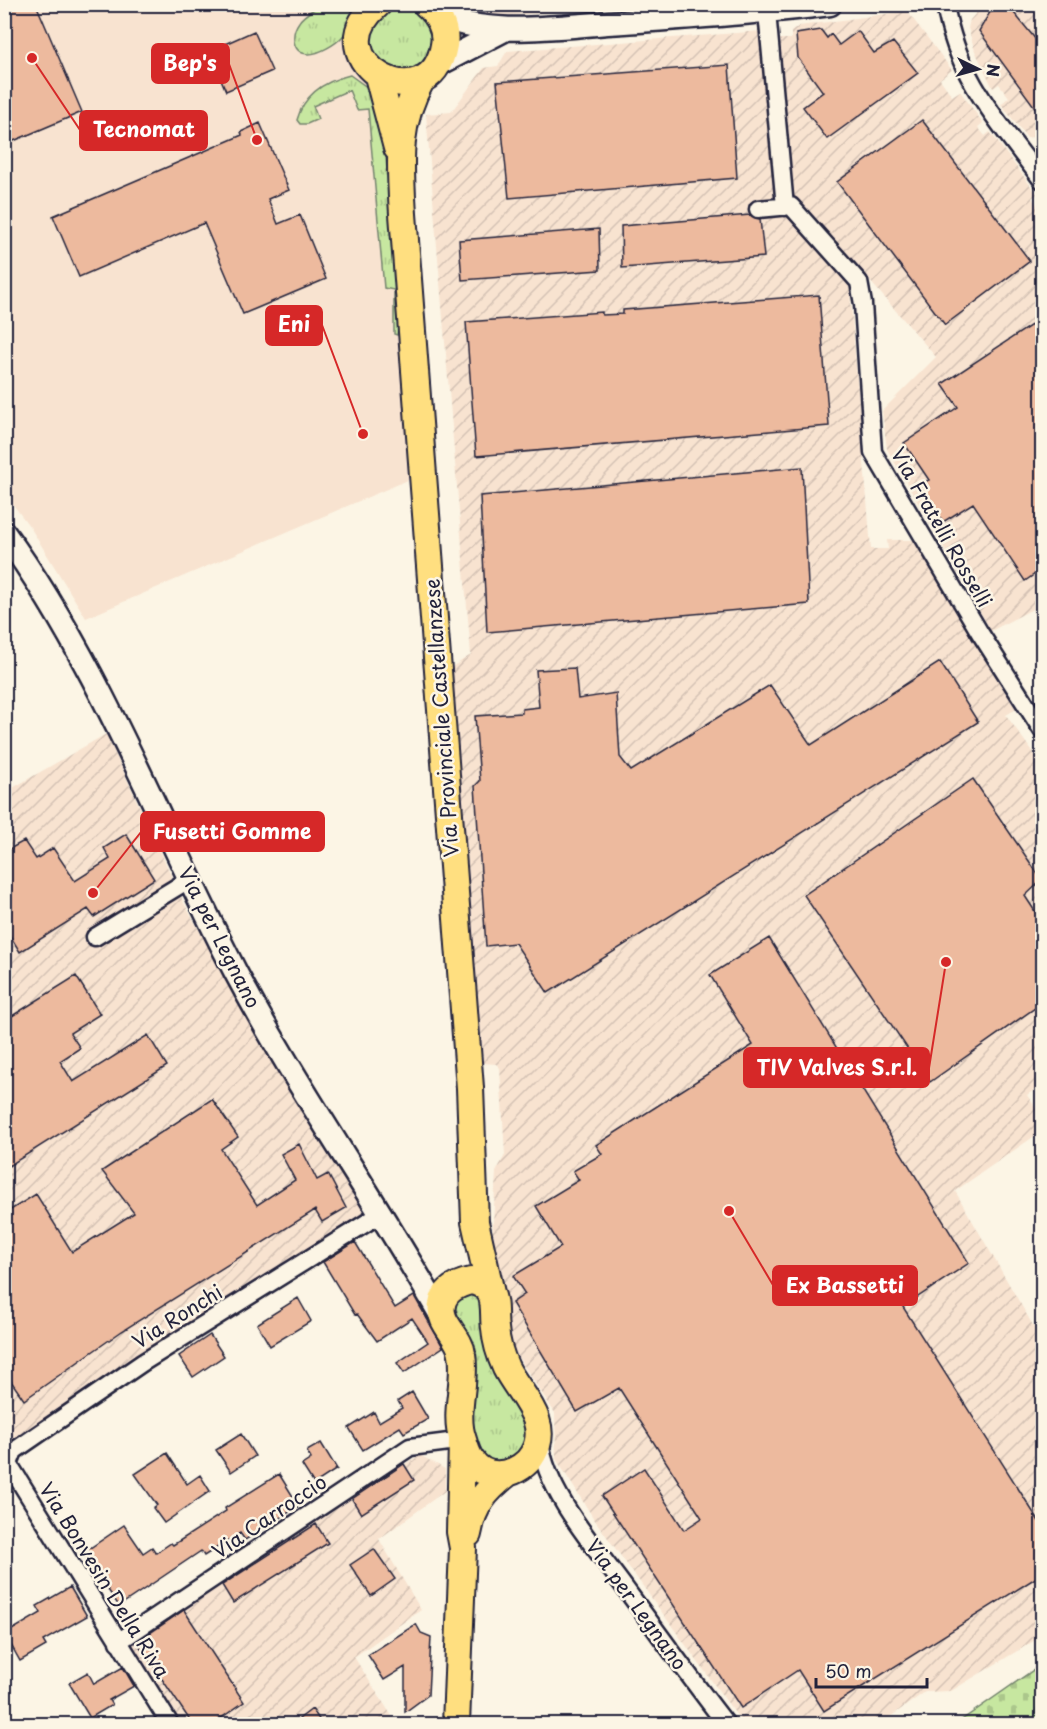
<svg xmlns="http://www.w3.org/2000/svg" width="1047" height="1729" font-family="'Playpen Sans',sans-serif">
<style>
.built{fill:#f8e3d0}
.industrial{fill:url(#industrial-furrows)}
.grass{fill:url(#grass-tufts);stroke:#74846e;stroke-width:1.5}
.cemetery{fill:url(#cemetery-stones);stroke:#74846e;stroke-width:1.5}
.building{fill:#edba9e;stroke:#22223b;stroke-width:1.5}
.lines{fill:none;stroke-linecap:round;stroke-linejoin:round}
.street-casing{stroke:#22223b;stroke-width:21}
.secondary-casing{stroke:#22223b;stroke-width:27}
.primary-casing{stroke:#22223b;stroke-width:30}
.street{stroke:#fcf5e5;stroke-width:16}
.secondary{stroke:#fcf5e5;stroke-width:22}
.primary{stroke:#ffdf80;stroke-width:26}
.labels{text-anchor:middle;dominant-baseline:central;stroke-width:5;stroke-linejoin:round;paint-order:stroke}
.street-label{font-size:20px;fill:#22223b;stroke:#fcf5e5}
.leader{fill:none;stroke:#d62828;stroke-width:2}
.callout-dot{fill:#d62828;stroke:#fcf5e5;stroke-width:2}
.callout{fill:#d62828;stroke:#d62828;stroke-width:2}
.callout-label{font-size:21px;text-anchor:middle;font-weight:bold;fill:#fff}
</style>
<defs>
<pattern id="industrial-furrows" width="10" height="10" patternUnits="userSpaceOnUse" patternTransform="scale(1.5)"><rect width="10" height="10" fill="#f8e3d0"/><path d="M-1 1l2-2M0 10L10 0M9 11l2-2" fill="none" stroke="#d4c2b4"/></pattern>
<pattern id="grass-tufts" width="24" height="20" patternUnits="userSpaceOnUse" patternTransform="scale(1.5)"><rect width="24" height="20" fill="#c7e7a0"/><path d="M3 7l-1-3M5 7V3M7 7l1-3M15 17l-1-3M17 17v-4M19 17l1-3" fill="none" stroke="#abc68b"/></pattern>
<pattern id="cemetery-stones" width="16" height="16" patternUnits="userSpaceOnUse" patternTransform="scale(1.5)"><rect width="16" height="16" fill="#c7e7a0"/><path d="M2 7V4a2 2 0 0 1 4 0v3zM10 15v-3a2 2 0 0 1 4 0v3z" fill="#abc68b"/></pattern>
</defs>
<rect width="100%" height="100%" fill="#fcf5e5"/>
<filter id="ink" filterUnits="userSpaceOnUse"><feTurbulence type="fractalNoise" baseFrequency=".0167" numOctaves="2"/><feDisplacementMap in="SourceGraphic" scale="12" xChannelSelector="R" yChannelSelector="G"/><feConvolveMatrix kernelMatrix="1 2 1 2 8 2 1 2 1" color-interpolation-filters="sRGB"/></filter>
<g filter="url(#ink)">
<!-- built -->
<path class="built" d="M 5,5 L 360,5 L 346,39 L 347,56 L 355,71 L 369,85 L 393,166 L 415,477 L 86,618 L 30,527 L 5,494 Z
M 446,5 L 646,5 L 474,18 L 459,14 Z"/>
<!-- industrial -->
<path class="industrial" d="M 983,5 L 1022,5 L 1028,11 L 1042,5 L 1042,142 L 1038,136 L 1027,138 L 1001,104 L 1009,97 L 999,84 L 993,88 L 975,51 L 968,28 L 970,20 Z
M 907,11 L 952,70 L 940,79 L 952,96 L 960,91 L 983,123 L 978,127 L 985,136 L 990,132 L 1037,194 L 1032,198 L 1038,206 L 1042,203 L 1042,604 L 991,631 L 887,449 L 882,411 L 936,357 L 863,273 L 849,279 L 871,549 L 888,549 L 887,540 L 919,540 L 951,603 L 1016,709 L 1006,715 L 1042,765 L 1042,1084 L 1027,1095 L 1038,1111 L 1042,1112 L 1042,1131 L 955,1191 L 1042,1341 L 1042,1636 L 951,1691 L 925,1692 L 880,1724 L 743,1724 L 594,1519 L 556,1459 L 555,1413 L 504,1336 L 490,1275 L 496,1172 L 505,1155 L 500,1068 L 496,1064 L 483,1063 L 450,668 L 471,655 L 426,114 L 451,112 L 484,68 L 498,66 L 507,51 L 775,30 L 776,39 L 791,39 L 791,32 L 799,26 Z
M 106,734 L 184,903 L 225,977 L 373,1219 L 5,1465 L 4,793 Z
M 420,1455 L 445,1469 L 445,1491 L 379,1539 L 421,1610 L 354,1657 L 397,1724 L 174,1724 L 120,1641 Z"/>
<!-- grass -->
<path class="grass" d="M 320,5 L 360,5 C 355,16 351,28 342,37 C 336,44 319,54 309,54 C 291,54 291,33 299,22 C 303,15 313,10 320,5 Z
M 398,7 L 421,13 L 435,33 L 431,56 L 413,72 L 382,67 L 368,39 L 383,12 Z
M 350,75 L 368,88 L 385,145 L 399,321 L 397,335 L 394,334 L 394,290 L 384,288 L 368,109 L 357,110 L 349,90 L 313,106 L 318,119 L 307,124 L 300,124 L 297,120 C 304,94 325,81 350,75 Z
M 466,1291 L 480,1293 L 531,1440 L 503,1467 L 474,1455 L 458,1324 L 453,1305 Z"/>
<!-- cemetery -->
<path class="cemetery" d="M 1042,1664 L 1042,1724 L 956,1724 Z"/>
<!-- building -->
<path class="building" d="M 4,4 L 36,4 L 82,112 L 4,145 Z
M 1010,8 L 1042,47 L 1042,117 L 979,31 L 990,12 Z
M 821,30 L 827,38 L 831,34 L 839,45 L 858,31 L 874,53 L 893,42 L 918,73 L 827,139 L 803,107 L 823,92 L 798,58 L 796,34 Z
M 254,31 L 272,71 L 226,91 L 209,51 Z
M 729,65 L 737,178 L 509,198 L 497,82 Z
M 922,120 L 1030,261 L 945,325 L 837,182 Z
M 260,123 L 289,190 L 268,199 L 278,224 L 300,215 L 326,279 L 243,314 L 204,223 L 79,277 L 53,216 L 242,135 L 241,132 Z
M 750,215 L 760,219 L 764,257 L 622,268 L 621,226 Z
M 599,229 L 600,270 L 462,280 L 459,240 Z
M 819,295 L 829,426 L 476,456 L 466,322 L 602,312 L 602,315 L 623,314 L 623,310 Z
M 1042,318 L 1042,569 L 1025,581 L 973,503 L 943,522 L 919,484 L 929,480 L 904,443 L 958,407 L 942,384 Z
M 802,467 L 809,604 L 487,632 L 480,496 Z
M 940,662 L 978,722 L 548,993 L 515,943 L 486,946 L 475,786 L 480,781 L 475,716 L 522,713 L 522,709 L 539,707 L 536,670 L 575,668 L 578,699 L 616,693 L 620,757 L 631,771 L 770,685 L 811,745 Z
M 973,779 L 1042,880 L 1025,896 L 1042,922 L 1042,1003 L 930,1082 L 804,895 Z
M 126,834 L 154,879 L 94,917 L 88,909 L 20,952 L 4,926 L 4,852 L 24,841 L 36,859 L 53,848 L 75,881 L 110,859 L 104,848 Z
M 769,938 L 969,1263 L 903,1307 L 1042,1526 L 1042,1574 L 824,1711 L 798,1670 L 741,1708 L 602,1496 L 644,1468 L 684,1530 L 702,1518 L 619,1388 L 577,1412 L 512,1303 L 525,1294 L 513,1276 L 561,1247 L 536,1206 L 579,1180 L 573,1171 L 602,1154 L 596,1145 L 753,1045 L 710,975 Z
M 76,976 L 100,1014 L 70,1033 L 80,1048 L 60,1061 L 73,1082 L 148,1035 L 167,1066 L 4,1169 L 4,1021 Z
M 212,1099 L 238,1137 L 221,1149 L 257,1205 L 295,1180 L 281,1154 L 299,1144 L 317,1180 L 328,1174 L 346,1208 L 322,1222 L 315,1210 L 122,1331 L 24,1400 L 4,1371 L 4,1214 L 36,1194 L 72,1252 L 134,1213 L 102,1171 Z
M 355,1242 L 395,1308 L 414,1296 L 443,1347 L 404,1373 L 397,1363 L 428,1342 L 412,1318 L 377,1341 L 357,1314 L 355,1315 L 323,1262 Z
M 298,1298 L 311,1321 L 270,1346 L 257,1324 Z
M 210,1335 L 224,1356 L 193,1377 L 179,1356 Z
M 412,1392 L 428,1419 L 404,1433 L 400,1427 L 363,1450 L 349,1428 L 374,1412 L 379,1422 L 402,1408 L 398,1401 Z
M 241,1434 L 255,1456 L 231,1472 L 216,1450 Z
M 321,1443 L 337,1469 L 314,1484 L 302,1465 L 311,1459 L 307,1451 Z
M 167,1453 L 187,1484 L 200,1475 L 210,1491 L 164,1523 L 153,1508 L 157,1505 L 135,1474 Z
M 404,1464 L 414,1480 L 361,1514 L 352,1499 Z
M 279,1474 L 299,1506 L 245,1540 L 240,1533 L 204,1556 L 201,1551 L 119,1606 L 83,1553 L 124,1525 L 143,1553 L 152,1547 L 156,1553 L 171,1543 L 173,1545 L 226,1511 L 225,1508 Z
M 316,1524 L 328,1543 L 233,1603 L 222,1585 Z
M 374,1549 L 395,1579 L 371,1596 L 350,1565 Z
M 70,1587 L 87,1616 L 43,1641 L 46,1646 L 20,1661 L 5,1634 L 41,1613 L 37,1606 Z
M 184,1610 L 244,1702 L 211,1725 L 193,1725 L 137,1642 Z
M 416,1624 L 421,1633 L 431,1637 L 428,1695 L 405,1712 L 405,1667 L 384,1680 L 368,1655 Z
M 123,1667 L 134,1686 L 109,1700 L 112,1705 L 90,1718 L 69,1683 L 88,1672 L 94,1684 Z
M 312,1709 L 323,1725 L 291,1725 Z"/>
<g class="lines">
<!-- street casing -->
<g class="street-casing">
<path id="street" d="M 945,4 C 957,79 999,122 1042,180
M 767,12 L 785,207
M 758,209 L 791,206 L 859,282 L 863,304 L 873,452 L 980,633 L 1042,730
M 95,937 L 190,879
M 540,1442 C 547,1496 599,1551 630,1595 C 662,1638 693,1682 726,1724
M 4,1456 L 170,1724
M 9,1464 L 14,1451 L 142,1363 L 379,1215
M 118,1642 L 410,1447 L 449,1442"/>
</g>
<!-- secondary casing -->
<g class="secondary-casing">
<path id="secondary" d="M 437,15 C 494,39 564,25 624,22 C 692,17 761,13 830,4
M 437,65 L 506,29
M 4,533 C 101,666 160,827 236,973 C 299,1092 377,1201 443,1319"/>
</g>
<!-- primary casing -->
<g class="primary-casing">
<path id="primary" d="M 378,4 C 311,61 431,126 444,45 C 447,29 438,14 426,4
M 378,76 L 397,148
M 422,79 C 396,124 400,164 403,214 L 470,1088 L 475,1222 L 491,1293
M 471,1281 C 479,1283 485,1285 490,1292 C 496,1302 493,1318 495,1328 C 496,1342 500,1355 506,1368 C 519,1394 552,1422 533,1454 C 522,1474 488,1484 472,1461 C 468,1456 465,1447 463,1440 C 453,1413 467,1382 462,1354 C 460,1336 438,1323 442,1305 C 444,1290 458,1284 471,1281 Z
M 468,1534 C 473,1505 485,1491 508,1473
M 456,1724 L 463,1548 L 460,1532 L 462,1440"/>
</g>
<!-- street -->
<use href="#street" class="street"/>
<!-- secondary -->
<use href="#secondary" class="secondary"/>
<!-- primary -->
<use href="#primary" class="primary"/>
</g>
</g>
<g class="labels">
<!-- street labels -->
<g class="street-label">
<text transform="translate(942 527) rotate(60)">Via Fratelli Rosselli</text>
<text transform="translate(441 718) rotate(-94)">Via Provinciale Castellanzese</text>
<text transform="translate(220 937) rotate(63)">Via per Legnano</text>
<text transform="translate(177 1316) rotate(-32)">Via Ronchi</text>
<text transform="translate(269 1516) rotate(-34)">Via Carroccio</text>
<text transform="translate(105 1580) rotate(58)">Via Bonvesin Della Riva</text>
<text transform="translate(637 1604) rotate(54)">Via per Legnano</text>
</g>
</g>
<!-- callouts -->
<path class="leader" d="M257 140L229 64M32 58L80 130M363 434L322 325M93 893L141 832M946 962L929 1068M729 1211L773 1285"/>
<g class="callout-dot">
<circle cx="257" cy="140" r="6"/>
<circle cx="32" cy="58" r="6"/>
<circle cx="363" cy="434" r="6"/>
<circle cx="93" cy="893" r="6"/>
<circle cx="946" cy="962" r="6"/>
<circle cx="729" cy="1211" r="6"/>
</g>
<g class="callout">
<rect x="152" y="44" width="77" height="39" rx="6"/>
<rect x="80" y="111" width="127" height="39" rx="6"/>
<rect x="266" y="306" width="56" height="39" rx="6"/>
<rect x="141" y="812" width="183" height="39" rx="6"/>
<rect x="744" y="1048" width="185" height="39" rx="6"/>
<rect x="773" y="1266" width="144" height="39" rx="6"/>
</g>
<g class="callout-label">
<text x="190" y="71">Bep's</text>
<text x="144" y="137">Tecnomat</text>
<text x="294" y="332">Eni</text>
<text x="232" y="839">Fusetti Gomme</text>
<text x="837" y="1075">TIV Valves S.r.l.</text>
<text x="845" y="1293">Ex Bassetti</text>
</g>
<!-- margin -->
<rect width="1047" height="1729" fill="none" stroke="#fcf5e5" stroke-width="24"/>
<rect x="12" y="12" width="1023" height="1705" fill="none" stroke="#22223b" stroke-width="2" filter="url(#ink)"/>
<!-- north arrow -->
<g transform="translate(978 69) rotate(95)" stroke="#fcf5e5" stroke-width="4.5" paint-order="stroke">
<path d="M0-4.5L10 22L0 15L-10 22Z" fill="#22223b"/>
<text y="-9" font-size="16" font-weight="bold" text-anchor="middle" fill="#22223b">N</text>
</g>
<!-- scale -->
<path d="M816 1678v9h111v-9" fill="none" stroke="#22223b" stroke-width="3"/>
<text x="825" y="1678" font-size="18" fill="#22223b" stroke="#fcf5e5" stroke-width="4.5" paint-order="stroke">50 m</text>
</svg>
